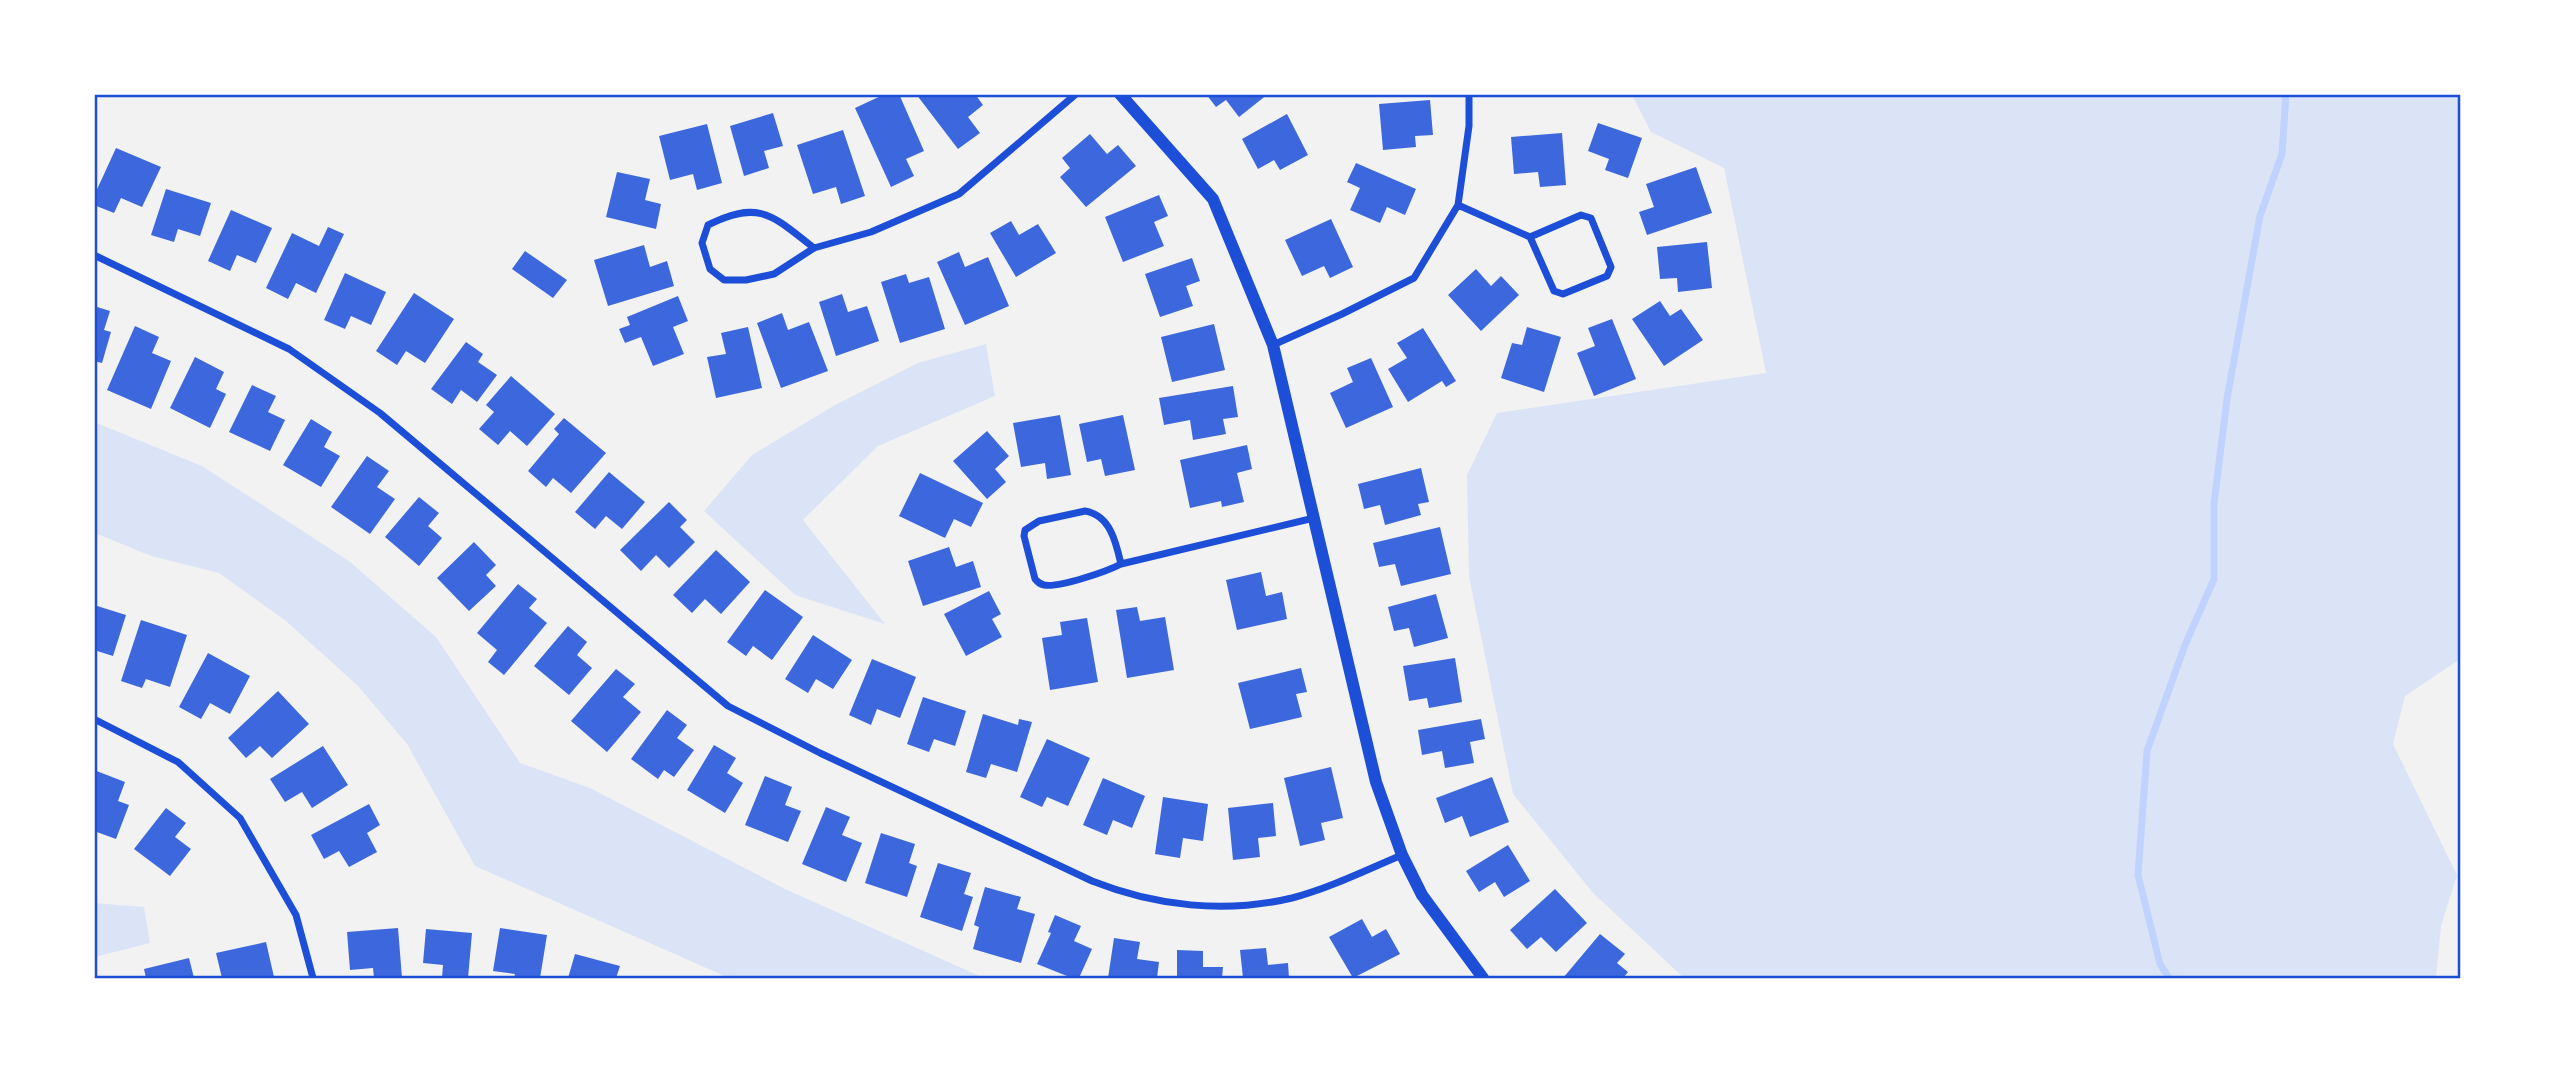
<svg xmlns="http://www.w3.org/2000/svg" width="2555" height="1073" font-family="'IBM Plex Sans',sans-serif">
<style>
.green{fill:#dbe4f7}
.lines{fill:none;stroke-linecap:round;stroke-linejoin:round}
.stream{stroke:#bfd3fe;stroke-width:7}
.building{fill:#3d67dc}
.minor{stroke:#1d4ed8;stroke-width:7}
.tertiary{stroke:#1d4ed8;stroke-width:12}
.neatline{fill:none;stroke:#1d4ed8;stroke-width:2.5}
</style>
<rect width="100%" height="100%" fill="#f2f2f2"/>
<!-- green -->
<path class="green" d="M 1632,95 L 2460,95 L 2460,659 L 2405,696 L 2393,744 L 2457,875 L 2441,926 L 2436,978 L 1684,978 L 1593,893 L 1513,794 L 1469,577 L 1467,475 L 1497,413 L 1766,373 L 1724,168 L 1651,132 Z
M 986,344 L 995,396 L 878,446 L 803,520 L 885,624 L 795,595 L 704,511 L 752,455 L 835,405 L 918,363 Z
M 94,422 L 202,466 L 349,561 L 436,637 L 520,763 L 590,788 L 785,889 L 984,978 L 729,978 L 475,866 L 407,744 L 358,686 L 286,621 L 219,573 L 151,556 L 95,533 Z
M 94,903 L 144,907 L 150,943 L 95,957 Z"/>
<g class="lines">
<!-- stream -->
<path class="stream" d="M 2169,978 L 2160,964 L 2138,875 L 2147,751 L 2185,645 L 2214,579 L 2214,503 L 2227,399 L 2260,216 L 2282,154 L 2286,94"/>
</g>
<!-- building -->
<path class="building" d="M 885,94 L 899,94 L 924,151 L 906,159 L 914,176 L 891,187 L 855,108 Z
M 916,94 L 975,94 L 983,105 L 968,117 L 980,133 L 958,149 Z
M 1206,94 L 1268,94 L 1239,117 L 1226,100 L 1216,107 Z
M 1430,100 L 1433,135 L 1415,136 L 1416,147 L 1383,150 L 1379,104 Z
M 773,113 L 783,146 L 764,151 L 769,168 L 744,176 L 730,126 Z
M 1287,114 L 1308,155 L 1280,170 L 1274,160 L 1258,169 L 1242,139 Z
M 1598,123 L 1642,138 L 1628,178 L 1605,170 L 1609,159 L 1588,151 Z
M 707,124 L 722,183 L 697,190 L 693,174 L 670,180 L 659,136 Z
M 843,130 L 865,196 L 841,204 L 836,187 L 813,194 L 797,145 Z
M 1562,133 L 1566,185 L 1540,187 L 1538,172 L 1514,174 L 1511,137 Z
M 1090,134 L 1107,154 L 1118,145 L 1136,166 L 1086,207 L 1060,177 L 1070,168 L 1062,158 Z
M 116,148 L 161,167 L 142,207 L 121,198 L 114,213 L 94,205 L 94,196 Z
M 1356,163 L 1416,189 L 1405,215 L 1387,207 L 1380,223 L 1350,210 L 1360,188 L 1347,182 Z
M 1696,167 L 1712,213 L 1647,235 L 1639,212 L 1654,207 L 1646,184 Z
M 617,172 L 650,179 L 645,200 L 661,204 L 656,229 L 606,217 Z
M 166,189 L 211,203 L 200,236 L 178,229 L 174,242 L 151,235 Z
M 1159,195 L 1168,216 L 1154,222 L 1164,246 L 1123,262 L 1105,217 Z
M 231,210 L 272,228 L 256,263 L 237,255 L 230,271 L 208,261 Z
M 1331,219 L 1353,267 L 1330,278 L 1324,266 L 1302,276 L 1285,240 Z
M 1011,221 L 1019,235 L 1038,224 L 1056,253 L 1016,277 L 990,233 Z
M 328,227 L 344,234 L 316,293 L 296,283 L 288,299 L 266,288 L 292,233 L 319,246 Z
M 1707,242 L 1712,288 L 1678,292 L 1677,278 L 1660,279 L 1657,247 Z
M 644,245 L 650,267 L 667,261 L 674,286 L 608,306 L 594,260 Z
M 525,251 L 567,280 L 553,298 L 512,269 Z
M 959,252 L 965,267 L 988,257 L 1009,306 L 965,325 L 937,262 Z
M 1192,258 L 1200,281 L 1186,286 L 1193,306 L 1160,317 L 1145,274 Z
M 1476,269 L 1491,286 L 1501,276 L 1519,295 L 1481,331 L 1448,295 Z
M 345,273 L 386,292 L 371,325 L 351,316 L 345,329 L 324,320 Z
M 906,274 L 909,283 L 929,277 L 945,329 L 900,343 L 881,282 Z
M 414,293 L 454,319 L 425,363 L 406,351 L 397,365 L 376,351 Z
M 842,294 L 848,312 L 867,306 L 879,341 L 836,356 L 819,302 Z
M 678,296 L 688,321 L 673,327 L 684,354 L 653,366 L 641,337 L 625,343 L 619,329 L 630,325 L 627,317 Z
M 1660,301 L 1670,316 L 1681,309 L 1703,340 L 1664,366 L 1632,319 Z
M 94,306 L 110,311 L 104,330 L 111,332 L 102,363 L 94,361 Z
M 782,313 L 788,330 L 809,322 L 828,371 L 781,388 L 757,323 Z
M 1612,319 L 1636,379 L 1594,396 L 1577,353 L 1595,346 L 1588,328 Z
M 1214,324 L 1225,370 L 1172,382 L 1161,337 Z
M 135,326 L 159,337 L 152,353 L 171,361 L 151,409 L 107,390 Z
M 748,327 L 762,388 L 716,398 L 707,357 L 726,354 L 721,333 Z
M 1527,327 L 1561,337 L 1544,392 L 1501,378 L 1512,343 L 1522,345 Z
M 1423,328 L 1456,381 L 1446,387 L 1442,381 L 1408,402 L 1388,369 L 1407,358 L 1397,343 Z
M 466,342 L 483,354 L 478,362 L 497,375 L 477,402 L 461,390 L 452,404 L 431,389 Z
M 195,357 L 224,372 L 216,389 L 226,394 L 210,428 L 170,408 Z
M 1371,358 L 1393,407 L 1346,428 L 1330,393 L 1353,382 L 1347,368 Z
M 511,376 L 555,414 L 527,446 L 510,431 L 498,445 L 479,429 L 494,412 L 486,405 Z
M 252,385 L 276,396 L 268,412 L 285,420 L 270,451 L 229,432 Z
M 1233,386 L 1238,417 L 1223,419 L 1226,434 L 1193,440 L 1190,420 L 1164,425 L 1159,398 Z
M 1060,415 L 1071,475 L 1047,479 L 1045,463 L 1021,467 L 1013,423 Z
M 1123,415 L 1135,470 L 1105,476 L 1101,459 L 1087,462 L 1079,424 Z
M 564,418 L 606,453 L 571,493 L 553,478 L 546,487 L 528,471 L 559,434 L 554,429 Z
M 311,419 L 332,432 L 324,447 L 340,456 L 321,487 L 283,465 Z
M 987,431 L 1009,456 L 995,469 L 1006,482 L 987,499 L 953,461 Z
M 1247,445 L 1252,469 L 1237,473 L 1244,502 L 1222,507 L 1221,501 L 1190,508 L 1180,460 Z
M 367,456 L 389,471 L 377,487 L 395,499 L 370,534 L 331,507 Z
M 1421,468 L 1429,502 L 1418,504 L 1421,515 L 1385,525 L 1380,505 L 1364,509 L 1358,484 Z
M 609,472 L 645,502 L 622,529 L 606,516 L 595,529 L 575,512 Z
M 920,473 L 983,503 L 971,527 L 954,519 L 945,538 L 899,516 Z
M 419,497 L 439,513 L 428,526 L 442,538 L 419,566 L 385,537 Z
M 669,502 L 687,520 L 680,527 L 695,542 L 669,568 L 656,555 L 641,571 L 620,550 Z
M 1440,527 L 1451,574 L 1401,586 L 1395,564 L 1379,567 L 1373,543 Z
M 474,542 L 496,565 L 486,575 L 496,586 L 469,611 L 437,578 Z
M 949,547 L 956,567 L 973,561 L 981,587 L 923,606 L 908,561 Z
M 716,550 L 750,582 L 721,614 L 705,599 L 692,613 L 673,595 Z
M 1261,572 L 1266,596 L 1282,592 L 1287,619 L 1237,630 L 1226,580 Z
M 518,584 L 537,599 L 529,608 L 547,623 L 504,675 L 488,662 L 497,650 L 477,633 Z
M 765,590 L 803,617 L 772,660 L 753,646 L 746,656 L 727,642 Z
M 989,591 L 1001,614 L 992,619 L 1002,637 L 966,656 L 944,614 Z
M 1436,594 L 1448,638 L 1414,647 L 1409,628 L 1394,631 L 1388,607 Z
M 94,605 L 126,615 L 113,656 L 94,650 Z
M 1137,607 L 1140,621 L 1165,617 L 1174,670 L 1127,678 L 1116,610 Z
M 1087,618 L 1098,682 L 1050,690 L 1042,638 L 1062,635 L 1060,622 Z
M 141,620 L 187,635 L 170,687 L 146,679 L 142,688 L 121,681 Z
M 568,626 L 587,642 L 577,655 L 592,668 L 569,695 L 534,666 Z
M 813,635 L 852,660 L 833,689 L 816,679 L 808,693 L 785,679 Z
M 208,653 L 250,676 L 230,714 L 210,703 L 201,719 L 179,707 Z
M 1455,658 L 1462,702 L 1429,708 L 1427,698 L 1409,701 L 1403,666 Z
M 872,659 L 916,677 L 900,718 L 877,709 L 871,725 L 849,715 Z
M 1301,668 L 1307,692 L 1296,694 L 1302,717 L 1250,729 L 1238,683 Z
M 616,669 L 635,684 L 623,697 L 641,712 L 607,752 L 571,721 Z
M 278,691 L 309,724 L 272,758 L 260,746 L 246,758 L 228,738 Z
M 923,697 L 966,711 L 955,746 L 934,739 L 929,752 L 907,744 Z
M 667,710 L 687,725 L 677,738 L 694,750 L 674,777 L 664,770 L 658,779 L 631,759 Z
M 983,714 L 1018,725 L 1019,719 L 1032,722 L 1017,772 L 991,764 L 986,778 L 966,772 Z
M 1481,719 L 1485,739 L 1470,742 L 1474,763 L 1445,768 L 1442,751 L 1422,755 L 1418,730 Z
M 1047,739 L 1090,758 L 1068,806 L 1047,797 L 1042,807 L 1020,797 Z
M 714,745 L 736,758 L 727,773 L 743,783 L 725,813 L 687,790 Z
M 323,746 L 348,785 L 312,808 L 302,792 L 285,802 L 270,779 Z
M 1331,767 L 1343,818 L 1321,823 L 1325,840 L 1300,846 L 1284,778 Z
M 94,770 L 125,782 L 118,801 L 129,805 L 116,839 L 94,831 Z
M 765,776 L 792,787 L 785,805 L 801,811 L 788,842 L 745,825 Z
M 1492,777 L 1509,822 L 1470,837 L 1462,816 L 1445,823 L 1436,798 Z
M 1103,778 L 1145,796 L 1132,828 L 1113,820 L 1107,835 L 1083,825 Z
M 1163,797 L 1208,804 L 1203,841 L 1183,838 L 1180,858 L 1155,854 Z
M 1273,803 L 1276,836 L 1258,838 L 1260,857 L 1233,860 L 1228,808 Z
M 369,804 L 380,825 L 367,833 L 377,852 L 349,867 L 339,851 L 324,859 L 311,835 Z
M 826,807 L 850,817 L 842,835 L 862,843 L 846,882 L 802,864 Z
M 166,808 L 186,823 L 175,837 L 191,849 L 170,876 L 134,849 Z
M 881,833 L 915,844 L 909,863 L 917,866 L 907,897 L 865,883 Z
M 1508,845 L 1530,881 L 1504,897 L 1495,882 L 1479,892 L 1466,871 Z
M 938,863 L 971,873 L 964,894 L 973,897 L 962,931 L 920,917 Z
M 985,887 L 1021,897 L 1017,909 L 1035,914 L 1021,963 L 973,949 L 979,927 L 974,925 Z
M 1555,889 L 1587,923 L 1556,952 L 1541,937 L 1527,949 L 1510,930 Z
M 1055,915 L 1081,926 L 1074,941 L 1092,949 L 1079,978 L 1072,978 L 1037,964 L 1051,933 L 1048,932 Z
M 1362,919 L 1372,937 L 1386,929 L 1400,954 L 1353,978 L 1329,937 Z
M 398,928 L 402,978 L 374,978 L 373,968 L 350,970 L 347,932 Z
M 500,928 L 547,935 L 540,978 L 514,978 L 515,974 L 493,971 Z
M 426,929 L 472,933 L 468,978 L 442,978 L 443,965 L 423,963 Z
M 1600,934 L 1625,954 L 1617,963 L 1628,972 L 1623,978 L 1563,978 Z
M 1114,938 L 1140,942 L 1137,959 L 1159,962 L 1157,978 L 1108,978 Z
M 266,942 L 274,977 L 222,978 L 216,953 Z
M 1266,948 L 1268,965 L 1288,963 L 1289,978 L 1243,978 L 1240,950 Z
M 1177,950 L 1203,951 L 1203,967 L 1223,967 L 1222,978 L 1177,978 Z
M 575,954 L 620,966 L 616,978 L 568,978 Z
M 189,958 L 194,978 L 146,978 L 144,969 Z"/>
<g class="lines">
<!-- minor -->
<path class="minor" d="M 1458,205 L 1530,237
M 1581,215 L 1591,218 L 1611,267 L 1607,276 L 1563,294 L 1554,291 L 1530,237 Z
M 814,248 C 773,216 760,199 708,225 L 702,243 L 710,269 L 724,280 L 746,280 L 774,274 L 814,248 L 871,232 L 959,194 L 1076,94
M 94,255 L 289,349 L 380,413 L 728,706 L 820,753 L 1092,881 C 1155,906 1225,914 1292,898 C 1330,888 1366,870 1402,855
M 1273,345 L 1342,314 L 1414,278 L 1458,205 L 1469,126 L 1469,94
M 1085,511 C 1110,515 1116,542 1121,564 C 1108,571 1059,588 1044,585 C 1039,584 1038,582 1035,579 L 1024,536 L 1025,530 L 1039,521 Z
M 1121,564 L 1314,518
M 94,719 L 178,762 L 240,818 L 296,915 L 313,978"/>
<!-- tertiary -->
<path class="tertiary" d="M 1120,94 L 1213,199 L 1273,345 L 1376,782 L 1402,855 L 1422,895 L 1483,978"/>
</g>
<!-- border -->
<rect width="2555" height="1073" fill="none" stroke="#ffffff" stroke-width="192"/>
<rect x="96" y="96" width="2363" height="881" class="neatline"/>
</svg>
